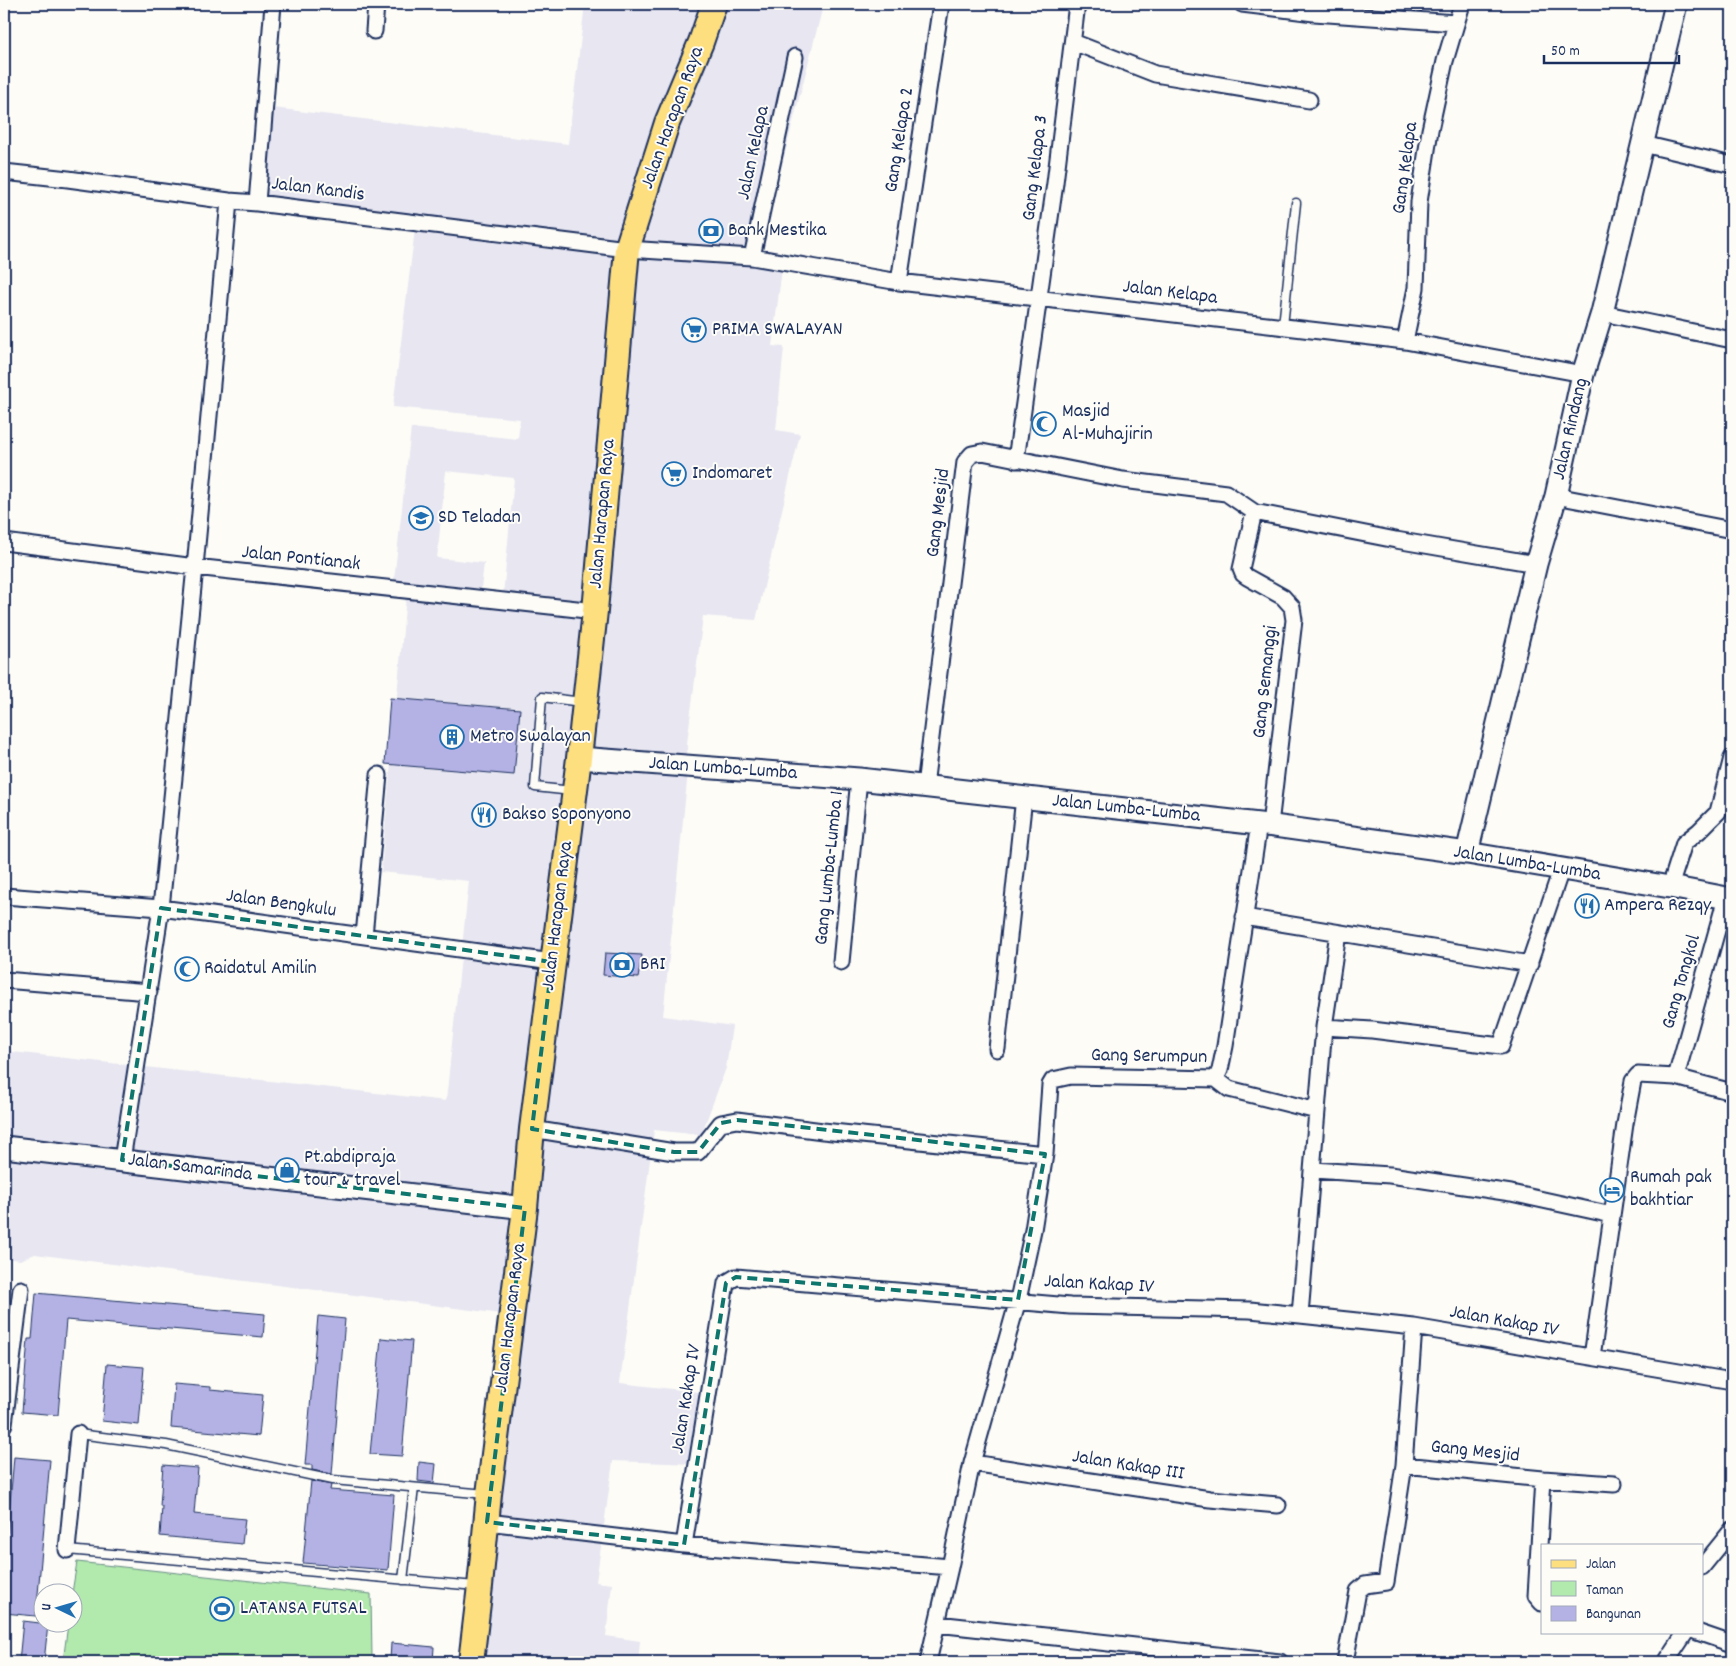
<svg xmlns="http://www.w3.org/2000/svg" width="1736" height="1666" font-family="Dekko,sans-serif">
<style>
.built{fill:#e7e6f1}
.green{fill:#b2e9ac;stroke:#668c85}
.building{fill:#b4b2e4;stroke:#1b2f5e}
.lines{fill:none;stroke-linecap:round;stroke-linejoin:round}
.lane-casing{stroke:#1b2f5e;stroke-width:11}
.street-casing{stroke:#1b2f5e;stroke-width:19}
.secondary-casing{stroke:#1b2f5e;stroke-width:25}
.primary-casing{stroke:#1b2f5e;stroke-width:28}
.lane{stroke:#fdfcf7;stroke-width:8}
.street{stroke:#fdfcf7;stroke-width:15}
.secondary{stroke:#fdfcf7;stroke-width:21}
.primary{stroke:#fddf80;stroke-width:24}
.marked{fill:none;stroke:#0f766e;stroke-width:4;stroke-dasharray:10 6;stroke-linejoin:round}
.labels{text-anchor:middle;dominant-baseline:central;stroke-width:4;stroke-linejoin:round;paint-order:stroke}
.street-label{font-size:20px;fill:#1b2f5e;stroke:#fdfcf7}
.poi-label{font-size:20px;fill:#1b2f5e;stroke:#fdfcf7;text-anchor:start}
</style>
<rect width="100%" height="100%" fill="#fdfcf7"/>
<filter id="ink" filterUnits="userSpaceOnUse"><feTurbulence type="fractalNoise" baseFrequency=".02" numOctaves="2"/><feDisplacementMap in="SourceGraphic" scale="10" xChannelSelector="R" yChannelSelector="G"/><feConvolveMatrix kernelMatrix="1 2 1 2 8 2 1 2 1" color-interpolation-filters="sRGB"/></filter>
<g filter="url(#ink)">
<!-- built -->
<path class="built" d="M 585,4 L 842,4 L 823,6 L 760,249 L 784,253 L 772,346 L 784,347 L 776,430 L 800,434 L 756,620 L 703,616 L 687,743 L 688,771 L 663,1016 L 732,1026 L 726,1068 L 701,1135 L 654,1130 L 620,1383 L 706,1393 L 695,1464 L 613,1461 L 596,1582 L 612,1584 L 606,1636 L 640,1641 L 638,1662 L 460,1662 L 502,1314 L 35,1254 L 20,1260 L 4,1258 L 4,1051 L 446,1101 L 469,881 L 381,872 L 407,586 L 503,596 L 514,478 L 446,471 L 437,558 L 484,563 L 481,589 L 394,580 L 411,428 L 518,439 L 520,419 L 393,407 L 415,229 L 263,210 L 273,108 L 568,144 Z"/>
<!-- green -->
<path class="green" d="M 77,1562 L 371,1594 L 372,1659 L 342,1662 L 63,1662 L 68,1624 L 72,1624 L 72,1593 Z"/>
<!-- building -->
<path class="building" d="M 390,698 L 520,709 L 514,775 L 385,764 Z
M 605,953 L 642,955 L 638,978 L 603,975 Z
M 36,1293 L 265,1314 L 263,1337 L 66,1320 L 58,1415 L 22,1412 L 28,1339 L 32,1339 Z
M 318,1316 L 345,1319 L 332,1474 L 312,1470 L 312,1465 L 305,1465 Z
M 381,1338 L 412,1341 L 402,1456 L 370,1454 Z
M 107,1364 L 144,1367 L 139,1425 L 102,1421 Z
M 174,1384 L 210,1387 L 210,1390 L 263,1395 L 259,1436 L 171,1428 Z
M 14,1457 L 50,1460 L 36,1616 L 4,1613 L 4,1571 Z
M 419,1462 L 436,1464 L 434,1483 L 418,1481 Z
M 163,1465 L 198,1468 L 194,1514 L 245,1519 L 242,1544 L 160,1536 L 162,1506 L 160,1506 Z
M 311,1481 L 331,1485 L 330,1490 L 394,1495 L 388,1570 L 303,1563 Z
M 23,1621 L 48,1624 L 44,1662 L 19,1662 Z
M 391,1643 L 434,1647 L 433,1662 L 390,1661 Z"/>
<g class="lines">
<!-- lane casing -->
<g class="lane-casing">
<path id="lane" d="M 1283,326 L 1296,203
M 572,791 L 535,787 L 542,697 L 582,702
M 78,1434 L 166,1445 L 333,1480 L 486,1494
M 67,1550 L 476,1586
M 403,1580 L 414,1488"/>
</g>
<!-- street casing -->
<g class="street-casing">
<path id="street" d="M 1242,4 L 1314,13 L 1456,23
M 374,31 L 376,4
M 1073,42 L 1155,74 L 1309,100
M 1643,144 L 1732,165
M 4,172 L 68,179 L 229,201 L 257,203 L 627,249 L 752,257 L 899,282 L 1405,341 L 1583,374
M 257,203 L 273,4
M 752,257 L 795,57
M 899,282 L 941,4
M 1602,313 L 1732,340
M 1405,341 L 1416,288 L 1419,202 L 1430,130 L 1445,61 L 1462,4
M 1016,460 L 1055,183 L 1077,4
M 1556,496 L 1732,530
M 1254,512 L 1241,569 L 1243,574 L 1247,577 L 1283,597 L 1292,607 L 1294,620 L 1270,825
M 4,542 L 195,567 L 595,611
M 925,786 L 965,462 L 972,454 L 982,452 L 1123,480 L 1226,493 L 1254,512 L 1396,540 L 1536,564
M 1670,887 L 1684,843 L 1699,831 L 1718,812 L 1732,758
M 4,896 L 161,908 L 552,962
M 1726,898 L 1676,1077 L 1732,1092
M 1244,917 L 1530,964
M 1338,933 L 1324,1027 L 1372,1030 L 1501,1046 L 1561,870
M 364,936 L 379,775
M 841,962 L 859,779
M 4,980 L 149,992
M 997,1049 L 1024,797
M 1216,1079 L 1229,1089 L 1317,1111
M 532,1129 L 674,1152 L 698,1152 L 721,1123 L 737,1120 L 823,1131 L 1045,1154
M 122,1160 L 161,908 L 195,567 L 229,201
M 1313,1170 L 1390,1175 L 1511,1193 L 1612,1215
M 1300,1315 L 1324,1027
M 1592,1357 L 1625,1124 L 1633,1081 L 1638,1075 L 1676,1077
M 4,1424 L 21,1289
M 972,1463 L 1210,1499 L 1278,1505
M 1404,1465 L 1543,1479 L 1614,1484
M 487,1522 L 684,1545 L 950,1567
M 684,1545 L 726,1283 L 736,1277 L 1070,1306 L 1250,1310 L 1300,1315 L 1414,1327 L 1732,1381
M 67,1550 L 78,1434
M 1702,1567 L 1732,1530
M 1542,1603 L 1536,1596 L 1543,1479
M 937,1624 L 1280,1662
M 1697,1632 L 1732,1644
M 928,1662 L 950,1567 L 972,1463 L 1018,1300 L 1033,1230 L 1045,1154 L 1050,1085 L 1053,1080 L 1071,1076 L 1216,1079 L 1220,1070 L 1225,1046 L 1259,824
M 1345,1662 L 1358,1591 L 1365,1585 L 1386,1582 L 1404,1465 L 1414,1327
M 1666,1662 L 1686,1632"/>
</g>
<!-- secondary casing -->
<g class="secondary-casing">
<path id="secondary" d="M 579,758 L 859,779 L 1259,824 L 1467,853 L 1670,887 L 1732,899
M 1467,853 L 1536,564 L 1556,496 L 1583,374 L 1602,313 L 1676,4
M 4,1147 L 525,1208"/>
</g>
<!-- primary casing -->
<g class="primary-casing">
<path id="primary" d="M 471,1662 L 480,1586 L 489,1494 L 525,1208 L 532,1129 L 579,758 L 595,611 L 627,249 L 667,123 L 701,42 L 714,4"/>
</g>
<!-- lane -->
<use href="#lane" class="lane"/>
<!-- street -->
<use href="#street" class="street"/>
<!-- secondary -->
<use href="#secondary" class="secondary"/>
<!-- primary -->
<use href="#primary" class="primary"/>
</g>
</g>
<!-- marked area -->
<path class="marked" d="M 161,908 L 552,962 L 532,1129 L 674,1152 L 698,1152 L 721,1123 L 737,1120 L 1045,1154 L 1018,1300 L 736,1277 L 726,1283 L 684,1545 L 487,1522 L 525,1208 L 122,1160 Z"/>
<!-- icons -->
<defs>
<g id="bank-ring" transform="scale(1.25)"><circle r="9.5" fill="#fdfcf7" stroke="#1f6fb2" stroke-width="1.5"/><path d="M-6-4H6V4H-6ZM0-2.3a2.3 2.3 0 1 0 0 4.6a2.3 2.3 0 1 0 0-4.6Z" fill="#1f6fb2"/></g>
<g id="supermarket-ring" transform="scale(1.25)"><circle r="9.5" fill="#fdfcf7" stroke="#1f6fb2" stroke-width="1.5"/><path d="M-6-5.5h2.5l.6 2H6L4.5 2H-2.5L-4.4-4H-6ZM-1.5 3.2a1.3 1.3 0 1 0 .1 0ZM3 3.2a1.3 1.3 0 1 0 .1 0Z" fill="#1f6fb2"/></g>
<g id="mosque-ring" transform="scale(1.25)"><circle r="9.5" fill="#fdfcf7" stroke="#1f6fb2" stroke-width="1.5"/><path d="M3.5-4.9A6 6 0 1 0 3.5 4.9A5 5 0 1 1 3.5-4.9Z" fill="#1f6fb2"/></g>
<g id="school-ring" transform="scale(1.25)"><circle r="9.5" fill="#fdfcf7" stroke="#1f6fb2" stroke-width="1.5"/><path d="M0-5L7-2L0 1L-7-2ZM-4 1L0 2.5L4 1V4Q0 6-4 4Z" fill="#1f6fb2"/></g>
<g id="building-ring" transform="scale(1.25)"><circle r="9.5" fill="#fdfcf7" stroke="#1f6fb2" stroke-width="1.5"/><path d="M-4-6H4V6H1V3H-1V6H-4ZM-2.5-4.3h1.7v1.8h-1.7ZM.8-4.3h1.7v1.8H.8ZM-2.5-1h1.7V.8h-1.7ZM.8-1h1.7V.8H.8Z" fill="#1f6fb2"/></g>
<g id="restaurant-ring" transform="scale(1.25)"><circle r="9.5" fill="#fdfcf7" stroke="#1f6fb2" stroke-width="1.5"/><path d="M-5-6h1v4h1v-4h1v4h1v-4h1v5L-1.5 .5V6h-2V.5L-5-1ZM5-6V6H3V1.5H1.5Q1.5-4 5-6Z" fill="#1f6fb2"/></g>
<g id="shop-ring" transform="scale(1.25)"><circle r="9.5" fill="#fdfcf7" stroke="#1f6fb2" stroke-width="1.5"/><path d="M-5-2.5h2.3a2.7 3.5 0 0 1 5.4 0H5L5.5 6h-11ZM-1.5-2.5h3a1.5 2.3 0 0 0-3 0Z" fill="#1f6fb2"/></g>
<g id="hotel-ring" transform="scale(1.25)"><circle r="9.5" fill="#fdfcf7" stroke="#1f6fb2" stroke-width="1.5"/><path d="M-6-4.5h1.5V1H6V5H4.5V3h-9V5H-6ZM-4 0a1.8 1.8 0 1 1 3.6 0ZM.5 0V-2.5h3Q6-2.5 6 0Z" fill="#1f6fb2"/></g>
<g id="stadium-ring" transform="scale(1.25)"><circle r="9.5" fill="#fdfcf7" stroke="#1f6fb2" stroke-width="1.5"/><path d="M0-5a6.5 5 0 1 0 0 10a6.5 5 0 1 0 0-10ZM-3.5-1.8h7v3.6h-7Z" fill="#1f6fb2"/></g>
</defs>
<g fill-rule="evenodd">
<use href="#bank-ring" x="711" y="231"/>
<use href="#supermarket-ring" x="694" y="330"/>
<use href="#mosque-ring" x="1044" y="424"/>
<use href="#supermarket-ring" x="674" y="474"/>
<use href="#school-ring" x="421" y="518"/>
<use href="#building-ring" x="452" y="737"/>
<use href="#restaurant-ring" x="484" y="815"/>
<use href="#restaurant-ring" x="1587" y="906"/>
<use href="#bank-ring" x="622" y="965"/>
<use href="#mosque-ring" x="187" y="969"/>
<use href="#shop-ring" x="287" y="1170"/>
<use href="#hotel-ring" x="1612" y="1190"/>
<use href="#stadium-ring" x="222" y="1609"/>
</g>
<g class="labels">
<!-- street labels -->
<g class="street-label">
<text transform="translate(673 118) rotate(-70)">Jalan Harapan Raya</text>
<text transform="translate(900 140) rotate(-81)">Gang Kelapa 2</text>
<text transform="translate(754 153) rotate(-78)">Jalan Kelapa</text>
<text transform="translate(1036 168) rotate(-83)">Gang Kelapa 3</text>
<text transform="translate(1406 168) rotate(-82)">Gang Kelapa</text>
<text transform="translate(318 190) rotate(7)">Jalan Kandis</text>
<text transform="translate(1170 293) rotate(7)">Jalan Kelapa</text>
<text transform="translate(1571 429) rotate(-77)">Jalan Rindang</text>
<text transform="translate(939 513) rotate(-83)">Gang Mesjid</text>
<text transform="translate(603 514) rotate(-85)">Jalan Harapan Raya</text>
<text transform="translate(301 559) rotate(6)">Jalan Pontianak</text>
<text transform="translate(1266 682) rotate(-84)">Gang Semanggi</text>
<text transform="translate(723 769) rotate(4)">Jalan Lumba-Lumba</text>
<text transform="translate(1126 809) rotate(6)">Jalan Lumba-Lumba</text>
<text transform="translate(1527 864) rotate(9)">Jalan Lumba-Lumba</text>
<text transform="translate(830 868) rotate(-84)">Gang Lumba-Lumba 1</text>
<text transform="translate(281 904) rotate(8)">Jalan Bengkulu</text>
<text transform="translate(558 916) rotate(-83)">Jalan Harapan Raya</text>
<text transform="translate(1682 982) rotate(-74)">Gang Tongkol</text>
<text transform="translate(1149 1057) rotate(1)">Gang Serumpun</text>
<text transform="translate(190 1168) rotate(7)">Jalan Samarinda</text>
<text transform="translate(1099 1285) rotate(3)">Jalan Kakap IV</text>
<text transform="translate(511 1318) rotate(-83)">Jalan Harapan Raya</text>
<text transform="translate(1504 1322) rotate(10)">Jalan Kakap IV</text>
<text transform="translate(687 1399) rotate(-81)">Jalan Kakap IV</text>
<text transform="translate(1475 1452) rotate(6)">Gang Mesjid</text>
<text transform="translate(1128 1466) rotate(9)">Jalan Kakap III</text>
</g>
<!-- poi labels -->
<g class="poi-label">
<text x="728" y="231">Bank Mestika</text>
<text x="712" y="330">PRIMA SWALAYAN</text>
<text x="1062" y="412">Masjid<tspan x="1062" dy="23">Al-Muhajirin</tspan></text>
<text x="692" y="474">Indomaret</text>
<text x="438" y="518">SD Teladan</text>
<text x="470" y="737">Metro Swalayan</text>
<text x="502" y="815">Bakso Soponyono</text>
<text x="1604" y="906">Ampera Rezqy</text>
<text x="640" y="965">BRI</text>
<text x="204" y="969">Raidatul Amilin</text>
<text x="304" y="1158">Pt.abdipraja<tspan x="304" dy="23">tour &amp; travel</tspan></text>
<text x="1630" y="1178">Rumah pak<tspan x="1630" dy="23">bakhtiar</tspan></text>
<text x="240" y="1609">LATANSA FUTSAL</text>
</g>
</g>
<!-- margin -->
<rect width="1736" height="1666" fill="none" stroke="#fdfcf7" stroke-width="20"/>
<rect x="10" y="10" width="1716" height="1646" fill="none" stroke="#1b2f5e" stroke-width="2" filter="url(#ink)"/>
<!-- legend -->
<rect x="1541" y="1544" width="162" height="90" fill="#fdfcf7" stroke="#a3aaba"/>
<rect x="1551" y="1560" width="25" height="8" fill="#fddf80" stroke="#a3aaba"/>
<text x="1586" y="1568" font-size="15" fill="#1b2f5e">Jalan</text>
<rect x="1551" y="1581" width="25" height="15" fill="#b2e9ac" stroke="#a3aaba"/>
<text x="1586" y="1594" font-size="15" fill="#1b2f5e">Taman</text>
<rect x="1551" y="1606" width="25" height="15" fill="#b4b2e4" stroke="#a3aaba"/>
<text x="1586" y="1618" font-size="15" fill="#1b2f5e">Bangunan</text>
<!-- north arrow -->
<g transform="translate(58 1608) rotate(275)"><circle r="24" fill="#fdfcf7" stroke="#a3aaba"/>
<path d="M0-4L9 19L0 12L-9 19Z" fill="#1f6fb2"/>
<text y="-8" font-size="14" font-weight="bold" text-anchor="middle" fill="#1b2f5e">U</text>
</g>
<!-- scale -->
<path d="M1544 55v8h135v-8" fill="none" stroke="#1b2f5e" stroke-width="2.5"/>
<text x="1551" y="55" font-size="15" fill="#1b2f5e" stroke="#fdfcf7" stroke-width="4" paint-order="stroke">50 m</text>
</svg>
